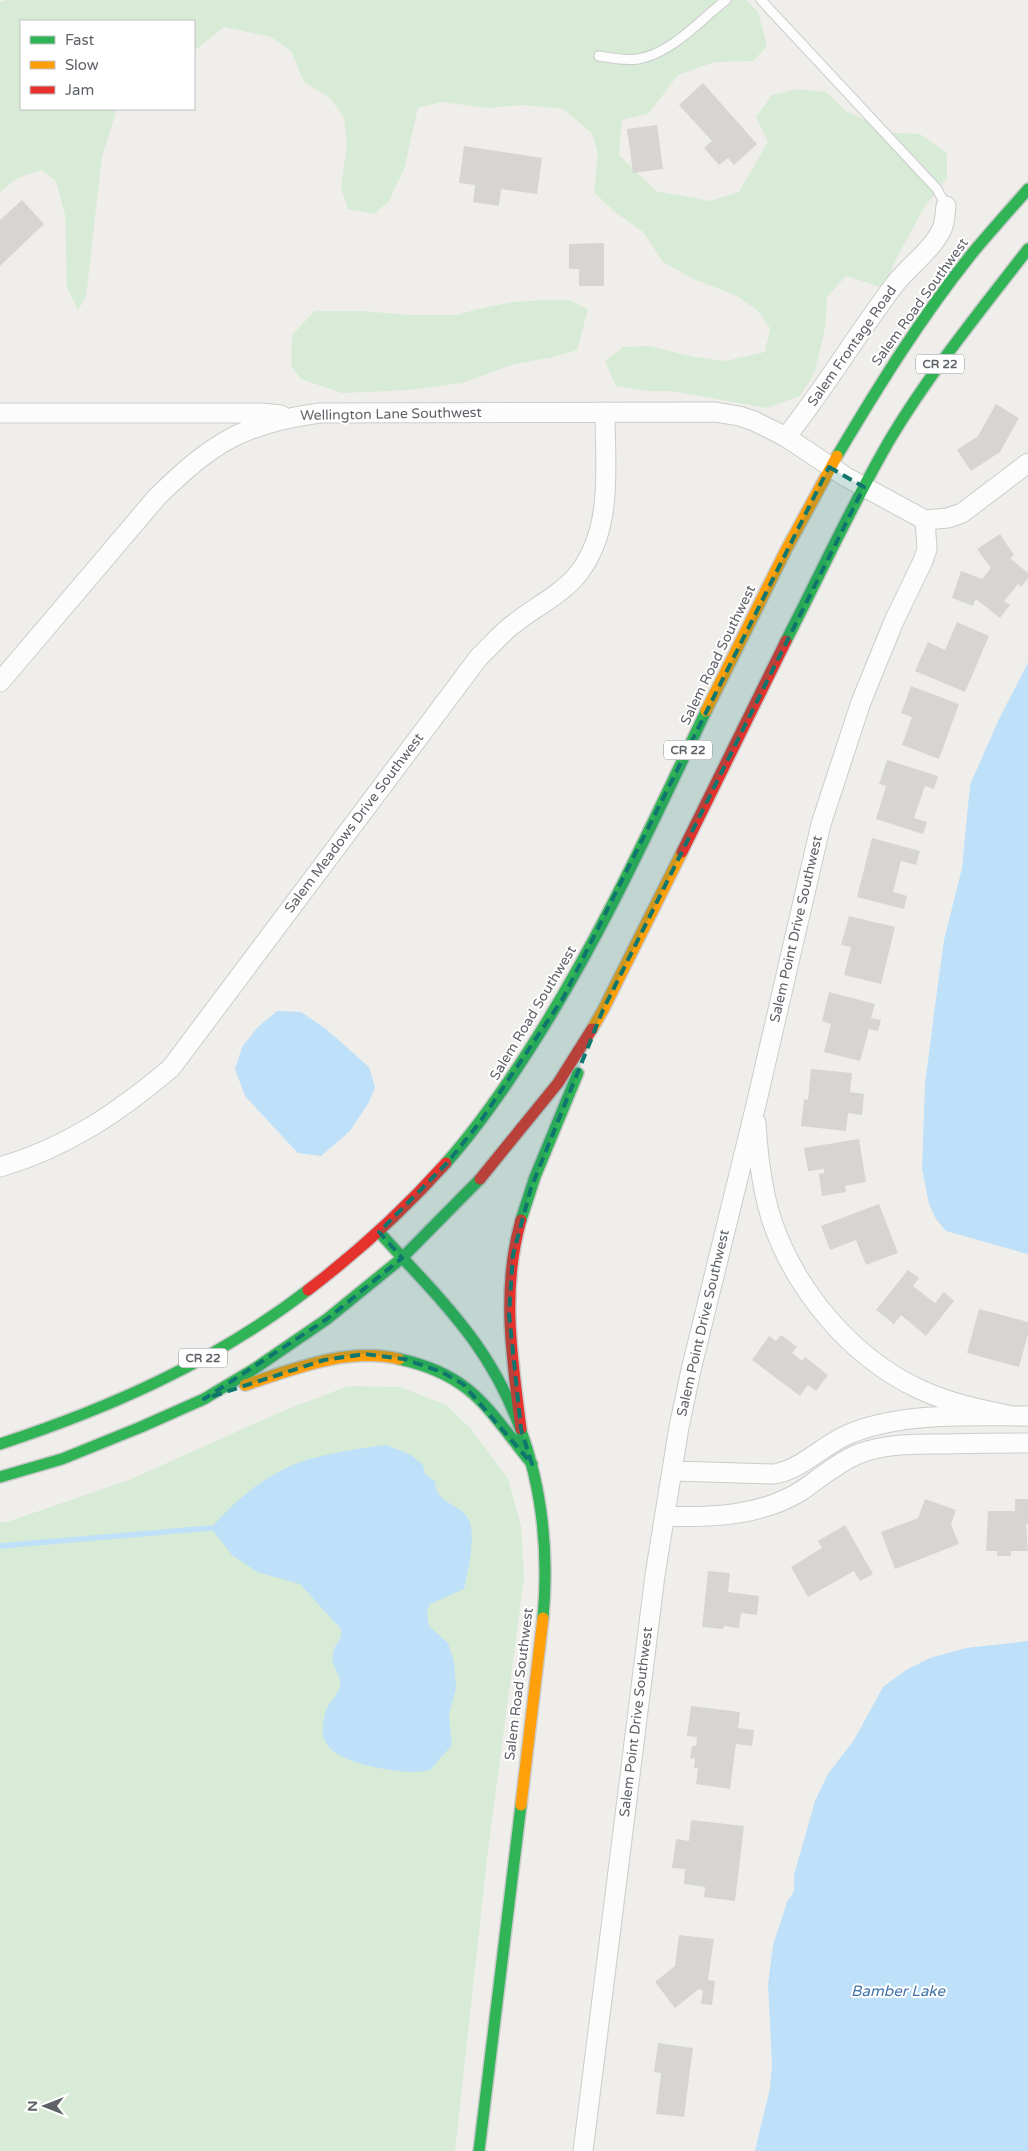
<svg xmlns="http://www.w3.org/2000/svg" width="1028" height="2151" font-family="'Varela Round',sans-serif">
<style>
.green{fill:#d8ebd6}
.water{fill:#bfe0f9}
.lines{fill:none;stroke-linecap:round;stroke-linejoin:round}
.stream{stroke:#bfe0f9;stroke-width:5.5}
.building{fill:#d6d5d3}
.lane-casing{stroke:#cbcccc;stroke-width:11}
.street-casing{stroke:#cbcccc;stroke-width:21}
.fast-casing{stroke:#cacacb;stroke-width:14}
.slow-casing{stroke:#cacacb;stroke-width:14}
.jam-casing{stroke:#cacacb;stroke-width:14}
.lane{stroke:#fdfcfc;stroke-width:9}
.street{stroke:#fdfcfc;stroke-width:19}
.fast{stroke:#30b455;stroke-width:11}
.slow{stroke:#ff9f0a;stroke-width:11}
.jam{stroke:#e5322d;stroke-width:11}
.marked{fill:#0f766e;fill-opacity:0.2;stroke:#0f766e;stroke-width:4;stroke-dasharray:10 6;stroke-linejoin:round}
.labels{text-anchor:middle;dominant-baseline:central;stroke-width:4;stroke-linejoin:round;paint-order:stroke}
.shield{fill:#fff;stroke:#8f9295;stroke-width:1}
.shield-label{font-size:12px;font-weight:bold;fill:#5f6368}
.street-label{font-size:14px;fill:#5f6368;stroke:#fff}
.water-label{font-size:15px;font-style:italic;fill:#4174aa;stroke:#fff}
</style>
<rect width="100%" height="100%" fill="#efeeea"/>
<!-- green -->
<path class="green" d="M 7,0 L 746,0 L 758,12 L 767,46 L 753,61 L 714,62 L 678,75 L 648,114 L 622,120 L 619,155 L 656,191 L 710,201 L 739,192 L 768,142 L 756,117 L 772,95 L 797,89 L 826,92 L 846,111 L 893,133 L 920,134 L 947,153 L 947,178 L 924,208 L 897,257 L 884,288 L 846,276 L 827,297 L 825,328 L 815,372 L 800,396 L 767,408 L 672,391 L 648,391 L 616,386 L 605,361 L 623,347 L 649,346 L 694,357 L 726,361 L 765,352 L 770,328 L 757,310 L 735,295 L 693,279 L 663,262 L 643,232 L 615,212 L 594,192 L 598,153 L 592,133 L 563,109 L 523,105 L 488,108 L 442,102 L 418,108 L 404,169 L 389,201 L 374,214 L 348,209 L 341,188 L 347,144 L 344,118 L 330,98 L 304,82 L 291,51 L 271,37 L 224,27 L 194,51 L 194,21 L 21,21 L 21,109 L 117,109 L 102,156 L 86,297 L 78,310 L 67,288 L 65,215 L 56,181 L 41,170 L 18,178 L 0,192 L 0,2 Z
M 546,300 L 569,300 L 588,309 L 577,350 L 554,357 L 514,364 L 462,383 L 409,390 L 342,393 L 301,379 L 291,366 L 292,335 L 315,311 L 363,311 L 410,315 L 457,315 L 478,309 L 513,302 Z
M 348,1386 L 400,1387 L 446,1405 L 471,1429 L 508,1479 L 521,1526 L 524,1578 L 488,1850 L 455,2151 L 0,2151 L 0,1522 L 7,1522 L 129,1480 L 283,1411 Z"/>
<!-- water -->
<path class="water" d="M 1028,663 L 1028,1254 L 946,1231 L 936,1219 L 929,1204 L 922,1169 L 925,1084 L 939,976 L 944,940 L 962,868 L 970,785 L 999,719 Z
M 277,1011 L 301,1012 L 326,1029 L 369,1067 L 375,1087 L 369,1102 L 350,1131 L 321,1156 L 298,1153 L 282,1136 L 245,1096 L 235,1069 L 242,1047 L 258,1027 Z
M 386,1445 L 411,1455 L 423,1465 L 425,1474 L 435,1481 C 435,1505 462,1503 469,1520 C 476,1538 468,1571 464,1589 L 430,1604 L 427,1612 L 429,1626 L 448,1643 L 454,1661 L 456,1688 L 449,1715 L 452,1745 L 430,1770 C 423,1771 415,1773 408,1772 C 385,1770 320,1762 323,1730 C 323,1724 324,1713 327,1708 C 332,1699 338,1695 340,1685 C 342,1674 329,1665 333,1653 C 335,1642 342,1644 341,1629 L 300,1584 L 257,1572 L 232,1555 L 211,1528 C 231,1506 254,1484 282,1470 C 310,1455 355,1449 386,1445 Z
M 1028,1641 L 1028,2151 L 755,2151 L 770,2088 L 772,2065 L 768,1984 L 773,1945 L 787,1902 L 794,1891 L 794,1875 L 815,1801 L 828,1774 L 854,1740 L 883,1687 L 906,1670 L 930,1658 L 966,1648 Z"/>
<g class="lines">
<!-- stream -->
<path class="stream" d="M 0,1546 L 211,1528"/>
</g>
<!-- building -->
<path class="building" d="M 703,83 L 757,144 L 734,165 L 728,158 L 719,165 L 704,148 L 712,141 L 679,105 Z
M 657,125 L 663,169 L 633,173 L 627,129 Z
M 464,146 L 542,158 L 537,194 L 501,189 L 499,206 L 473,202 L 475,185 L 459,183 Z
M 22,200 L 44,224 L 0,266 L 0,220 Z
M 604,243 L 604,286 L 579,286 L 579,269 L 569,269 L 569,244 Z
M 996,404 L 1019,418 L 1000,452 L 971,471 L 957,450 L 978,436 Z
M 1000,534 L 1014,555 L 1010,558 L 1028,573 L 1028,578 L 1021,587 L 1018,584 L 1004,601 L 1010,605 L 1000,618 L 976,599 L 973,606 L 952,598 L 961,571 L 982,579 L 991,568 L 977,549 Z
M 957,622 L 989,636 L 965,692 L 915,671 L 928,642 L 945,650 Z
M 911,686 L 959,704 L 939,759 L 902,745 L 912,717 L 901,713 Z
M 887,760 L 938,776 L 934,789 L 925,786 L 914,818 L 927,822 L 923,834 L 876,819 L 886,786 L 879,784 Z
M 872,838 L 920,851 L 916,865 L 901,861 L 893,892 L 907,896 L 904,909 L 857,897 Z
M 849,916 L 895,927 L 881,984 L 844,975 L 851,947 L 841,945 Z
M 829,992 L 875,1004 L 871,1018 L 881,1020 L 878,1031 L 869,1029 L 860,1061 L 824,1052 L 831,1024 L 822,1021 Z
M 811,1069 L 852,1073 L 850,1092 L 864,1094 L 862,1115 L 848,1113 L 846,1131 L 801,1126 L 804,1099 L 808,1100 Z
M 859,1139 L 866,1182 L 845,1186 L 846,1192 L 822,1196 L 819,1174 L 824,1173 L 824,1169 L 808,1171 L 804,1148 Z
M 879,1204 L 898,1253 L 866,1265 L 856,1240 L 830,1250 L 821,1226 Z
M 908,1270 L 919,1278 L 913,1286 L 935,1303 L 944,1292 L 954,1301 L 926,1336 L 901,1315 L 894,1324 L 876,1310 Z
M 979,1309 L 1028,1322 L 1028,1334 L 1019,1367 L 967,1353 Z
M 781,1335 L 797,1347 L 792,1353 L 802,1361 L 805,1357 L 828,1375 L 816,1391 L 808,1385 L 800,1396 L 752,1360 L 769,1336 L 776,1341 Z
M 925,1499 L 956,1510 L 951,1524 L 959,1544 L 895,1569 L 881,1532 L 918,1518 Z
M 1015,1499 L 1028,1499 L 1028,1524 L 1026,1524 L 1028,1551 L 1011,1551 L 1011,1556 L 997,1556 L 997,1551 L 986,1551 L 988,1511 L 1015,1511 Z
M 845,1525 L 873,1574 L 860,1581 L 854,1571 L 808,1597 L 791,1567 L 822,1548 L 818,1541 Z
M 708,1571 L 730,1573 L 728,1592 L 759,1596 L 757,1615 L 741,1613 L 739,1628 L 724,1626 L 723,1629 L 702,1627 Z
M 691,1706 L 740,1712 L 738,1728 L 754,1730 L 752,1746 L 736,1744 L 730,1789 L 696,1784 L 698,1768 L 694,1768 L 695,1759 L 690,1758 L 692,1746 L 696,1746 L 697,1737 L 687,1736 Z
M 691,1820 L 744,1826 L 735,1901 L 704,1897 L 705,1887 L 684,1884 L 685,1869 L 672,1868 L 676,1839 L 689,1841 Z
M 679,1935 L 714,1939 L 708,1980 L 715,1981 L 712,2005 L 701,2004 L 703,1990 L 699,1989 L 675,2008 L 655,1982 L 675,1966 Z
M 658,2043 L 693,2048 L 684,2117 L 656,2114 L 661,2073 L 654,2072 Z"/>
<g class="lines">
<!-- lane casing -->
<g class="lane-casing">
<path id="lane" d="M 761,0 L 937,189 L 946,206
M 599,56 C 612,58 625,61 638,59 C 672,53 699,21 726,0"/>
</g>
<!-- street casing -->
<g class="street-casing">
<path id="street" d="M 0,413 L 261,413 L 281,415
M 786,437 C 825,388 857,334 895,284 C 910,265 932,250 942,229 C 945,222 945,213 946,206
M 0,682 L 157,497 C 212,443 243,423 320,413 L 715,412 L 739,416 L 754,421 L 786,437 L 846,477 L 925,520 L 948,518 L 962,513 L 1028,463
M 756,1123 C 758,1156 762,1190 772,1221 C 796,1291 851,1357 919,1389 C 949,1403 981,1410 1013,1416
M 0,1167 C 66,1148 119,1112 171,1068 L 479,657 C 491,646 502,632 515,623 C 535,607 562,594 578,574 C 614,528 605,466 605,412
M 673,1471 L 774,1474 C 804,1469 825,1442 854,1432 C 908,1412 971,1416 1028,1416
M 665,1516 C 710,1518 761,1516 801,1491 C 820,1478 837,1463 858,1454 C 887,1443 918,1444 948,1444 C 975,1443 1001,1443 1028,1443
M 583,2151 L 655,1575 L 679,1427 L 691,1370 L 755,1109 L 821,824 L 861,702 L 894,621 L 923,561 L 927,549 L 925,520"/>
</g>
<!-- fast casing -->
<g class="fast-casing">
<path id="fast" d="M 837,456 C 878,387 920,319 970,256 C 989,233 1009,211 1028,189
M 786,641 C 821,573 853,502 892,436 C 932,370 981,310 1028,249
M 446,1163 C 477,1128 504,1089 529,1050 C 598,943 651,826 706,711
M 521,1220 L 535,1177 L 578,1073
M 379,1232 C 411,1268 446,1302 474,1341 C 532,1422 552,1519 543,1618
M 399,1359 C 473,1375 488,1410 532,1464
M 0,1444 C 110,1408 216,1361 308,1290
M 0,1477 L 62,1459 L 141,1427 L 204,1399 L 254,1369 L 327,1319 L 402,1258 L 480,1179
M 479,2151 L 521,1805"/>
</g>
<!-- slow casing -->
<g class="slow-casing">
<path id="slow" d="M 706,711 L 786,550 L 837,456
M 592,1029 L 603,1010 L 682,852
M 245,1385 C 294,1369 347,1347 399,1359
M 521,1805 L 543,1618"/>
</g>
<!-- jam casing -->
<g class="jam-casing">
<path id="jam" d="M 682,852 L 786,641
M 480,1179 L 558,1083 L 592,1029
M 521,1220 C 501,1290 512,1358 521,1429
M 308,1290 C 358,1252 404,1210 446,1163"/>
</g>
<!-- lane -->
<use href="#lane" class="lane"/>
<!-- street -->
<use href="#street" class="street"/>
<!-- fast -->
<use href="#fast" class="fast"/>
<!-- slow -->
<use href="#slow" class="slow"/>
<!-- jam -->
<use href="#jam" class="jam"/>
</g>
<!-- marked area -->
<path class="marked" d="M 829,467 L 864,487 L 603,1010 L 531,1188 L 513,1255 L 509,1314 L 521,1429 L 532,1464 L 463,1384 L 442,1372 L 404,1359 L 365,1354 L 324,1360 L 204,1399 L 327,1319 L 402,1258 L 379,1232 L 447,1163 L 480,1122 L 563,998 Z"/>
<g class="labels">
<!-- shield labels -->
<g class="shield">
<rect x="916" y="354.5" width="48" height="19" rx="4"/>
<rect x="664" y="740.5" width="48" height="19" rx="4"/>
<rect x="179" y="1348.5" width="48" height="19" rx="4"/>
</g>
<g class="shield-label">
<text x="940" y="364">CR 22</text>
<text x="688" y="750">CR 22</text>
<text x="203" y="1358">CR 22</text>
</g>
<!-- street labels -->
<g class="street-label">
<text transform="translate(920 302) rotate(-54)">Salem Road Southwest</text>
<text transform="translate(852 346) rotate(-55)">Salem Frontage Road</text>
<text transform="translate(391 414) rotate(-1)">Wellington Lane Southwest</text>
<text transform="translate(718 655) rotate(-64)">Salem Road Southwest</text>
<text transform="translate(354 823) rotate(-53)">Salem Meadows Drive Southwest</text>
<text transform="translate(796 929) rotate(-77)">Salem Point Drive Southwest</text>
<text transform="translate(533 1013) rotate(-59)">Salem Road Southwest</text>
<text transform="translate(703 1323) rotate(-77)">Salem Point Drive Southwest</text>
<text transform="translate(519 1684) rotate(-83)">Salem Road Southwest</text>
<text transform="translate(636 1722) rotate(-83)">Salem Point Drive Southwest</text>
</g>
<!-- water labels -->
<g class="water-label">
<text x="898" y="1991">Bamber Lake</text>
</g>
</g>
<!-- legend -->
<rect x="20" y="20" width="175" height="90" fill="#ffffff" stroke="#bfc1c3"/>
<rect x="30" y="36" width="25" height="8" fill="#30b455" stroke="#bfc1c3"/>
<text x="65" y="45" font-size="15" fill="#5f6368">Fast</text>
<rect x="30" y="61" width="25" height="8" fill="#ff9f0a" stroke="#bfc1c3"/>
<text x="65" y="70" font-size="15" fill="#5f6368">Slow</text>
<rect x="30" y="86" width="25" height="8" fill="#e5322d" stroke="#bfc1c3"/>
<text x="65" y="95" font-size="15" fill="#5f6368">Jam</text>
<!-- north arrow -->
<g transform="translate(45 2106) rotate(270)" stroke="#ffffff" stroke-width="4" paint-order="stroke">
<path d="M0-4L9 19L0 12L-9 19Z" fill="#5f6368"/>
<text y="-8" font-size="14" font-weight="bold" text-anchor="middle" fill="#5f6368">N</text>
</g>
</svg>
